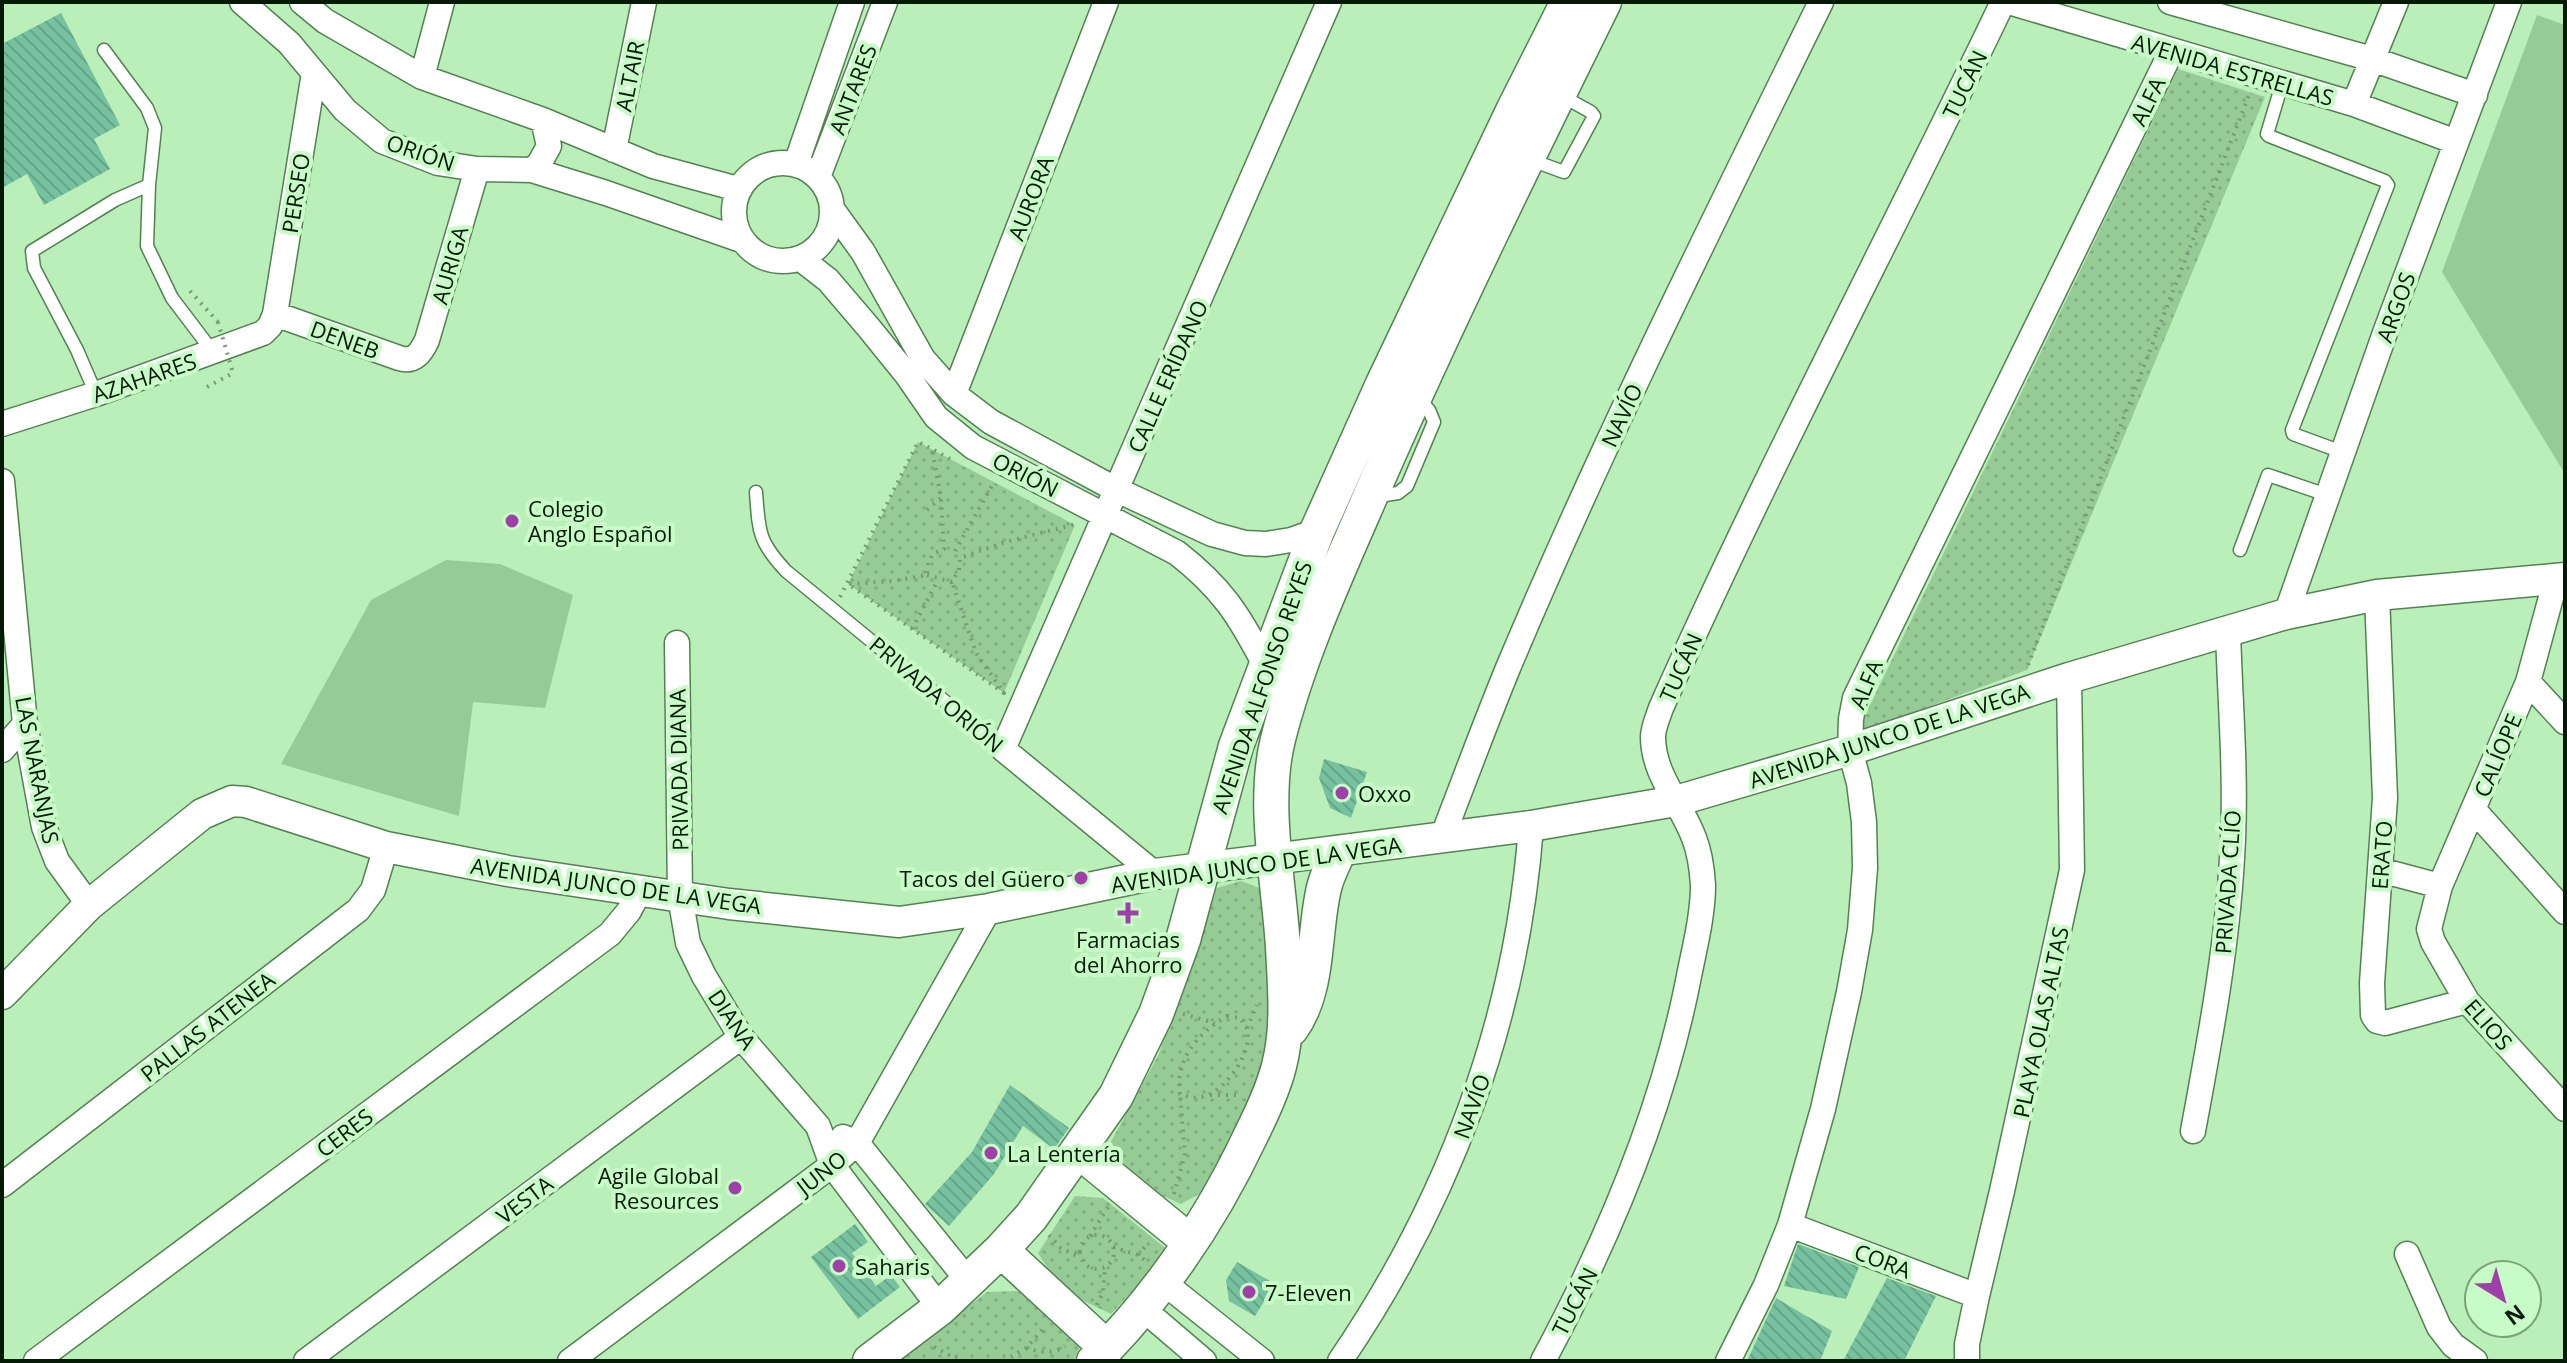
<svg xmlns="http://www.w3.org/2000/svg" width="2567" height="1363" font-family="'Open Sans',sans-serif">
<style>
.green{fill:#96cb95}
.park{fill:url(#park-dots)}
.building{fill:url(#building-back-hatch)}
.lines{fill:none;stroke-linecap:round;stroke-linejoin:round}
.service-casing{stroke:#528252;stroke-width:15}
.minor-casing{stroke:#528252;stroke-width:27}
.tertiary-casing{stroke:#528252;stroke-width:33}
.secondary-casing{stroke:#528252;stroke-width:37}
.path{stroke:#749b73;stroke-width:4;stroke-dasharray:2 6;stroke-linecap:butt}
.service{stroke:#fff;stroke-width:12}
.minor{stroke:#fff;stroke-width:24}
.tertiary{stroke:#fff;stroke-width:30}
.secondary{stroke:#fff;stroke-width:34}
.path-bridge{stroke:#749b73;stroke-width:4;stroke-dasharray:2 6;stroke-linecap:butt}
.poi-dot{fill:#9f40a8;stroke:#c8fcc7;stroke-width:3}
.labels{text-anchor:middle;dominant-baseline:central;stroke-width:8;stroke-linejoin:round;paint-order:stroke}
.street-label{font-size:22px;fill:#061806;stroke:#c8fcc7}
.poi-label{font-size:22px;fill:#061806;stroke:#c8fcc7;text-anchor:start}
</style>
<defs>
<pattern id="park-dots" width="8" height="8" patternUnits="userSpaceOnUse" patternTransform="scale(2)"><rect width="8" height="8" fill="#96cb95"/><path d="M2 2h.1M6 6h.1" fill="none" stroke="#80ae7f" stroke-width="1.8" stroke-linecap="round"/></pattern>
<pattern id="building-back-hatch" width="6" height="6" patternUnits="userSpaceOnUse" patternTransform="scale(2)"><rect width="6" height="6" fill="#77c1a0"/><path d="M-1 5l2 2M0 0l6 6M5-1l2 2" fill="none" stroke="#65a588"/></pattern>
</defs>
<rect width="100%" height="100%" fill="#bbefba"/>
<!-- green -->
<path class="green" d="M 2537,15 L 2565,25 L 2565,474 L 2442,272 Z
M 446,560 L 500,564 L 573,595 L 545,708 L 473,702 L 459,816 L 281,764 L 371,600 Z"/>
<!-- park -->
<path class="park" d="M 2178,69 L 2265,97 L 2027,670 L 1856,734 Z
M 918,442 L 1075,525 L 1004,693 L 848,584 Z
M 1241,881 L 1262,889 L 1279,1028 L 1228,1178 L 1181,1204 L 1141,1186 L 1108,1147 L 1159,1054 L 1209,890 Z
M 1075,1196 L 1103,1198 L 1169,1251 L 1111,1314 L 1061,1290 L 1038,1253 Z
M 1021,1291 L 1083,1339 L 1074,1361 L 897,1361 L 987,1292 Z"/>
<!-- building -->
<path class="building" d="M 61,13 L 120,125 L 94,139 L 110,169 L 44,205 L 27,174 L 2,188 L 2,44 Z
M 1324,759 L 1367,772 L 1351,818 L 1330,808 L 1319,778 Z
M 1010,1085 L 1069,1128 L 1054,1149 L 1023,1126 L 994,1174 L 949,1226 L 925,1204 L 972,1152 Z
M 855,1224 L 868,1242 L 852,1253 L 876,1286 L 891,1275 L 900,1287 L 858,1319 L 811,1257 Z
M 1798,1244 L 1859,1267 L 1846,1299 L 1784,1286 Z
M 1237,1262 L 1275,1284 L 1255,1316 L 1229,1301 L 1226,1280 Z
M 1887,1278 L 1936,1296 L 1904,1361 L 1843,1361 Z
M 1776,1298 L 1832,1331 L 1820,1361 L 1747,1361 Z"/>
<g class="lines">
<!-- service casing -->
<g class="service-casing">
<path id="service" d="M 104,50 L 147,108 L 155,128 L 149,185
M 2282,84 L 2267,134 L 2269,136 L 2385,181 L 2388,185 L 2292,430 L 2293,434 L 2342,452
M 1531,160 L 1564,172 L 1594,116 L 1591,112 L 1562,96
M 96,394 L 77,350 L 34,268 L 32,251 L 115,200 L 149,185 L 147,246 L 172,298 L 213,352
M 756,492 C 759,532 758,541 786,571 L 1003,749
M 1373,497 L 1398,493 L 1407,486 L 1434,422 L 1429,410 L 1416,396
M 2240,550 L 2268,475 L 2327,495"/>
</g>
<!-- minor casing -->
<g class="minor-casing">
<path id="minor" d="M 242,2 L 289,43 L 345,110 L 382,141 L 438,163 L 477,169 L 532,170 L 606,193 L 741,240
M 302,2 L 325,21 L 422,77 L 543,120 L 653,166 L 738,189
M 2009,2 L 2354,104 L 2456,142
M 2170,2 L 2372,59 L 2475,95
M 422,77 L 442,2
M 2354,104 L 2396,2
M 614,150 L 644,2
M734 212a49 49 0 1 1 98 0a49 49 0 1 1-98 0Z
M 796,164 L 852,2
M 532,170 L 539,164 L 549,146 L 543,120
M 818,177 L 885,2
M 832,209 L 863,252 L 923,359 L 954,394 L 991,422 L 1117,490 L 1212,534 L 1245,543 L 1266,544 L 1291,540 L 1317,531
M 801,259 L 828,280 L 869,328 L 907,375 L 936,417 L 973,447 L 1177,553 C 1222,588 1239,615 1265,665
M 275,314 L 399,358 C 414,363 421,353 427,340 L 477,169
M 954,394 L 1106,2
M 2,424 L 96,394 L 263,333 L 270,326 L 275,314 L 314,73
M 2,481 L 25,724 L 44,827 L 57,861 L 89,905
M 2556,579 L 2528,682 L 2440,886 L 2429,929 L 2433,942 L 2467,1001 L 2565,1109
M 2377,595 L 2385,798 L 2372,983 L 2373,1015 L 2377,1021 L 2385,1023 L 2467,1001
M 2286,614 L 2386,330 L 2509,2
M 677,643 L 680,896 L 688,943 L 704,976 L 741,1037 L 818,1126 L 832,1165 L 940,1308
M 2528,682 L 2565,722
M 2,750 L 25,724
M 2474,810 L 2565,912
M 1442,838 C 1464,781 1485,724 1508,668 C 1603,442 1713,222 1821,2
M 2380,870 L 2440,886
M 1155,874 L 1003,749 L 1329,2
M 2193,1131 C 2211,1034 2229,938 2233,839 C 2236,770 2230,700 2228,631
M 843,1137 L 857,1143 L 969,1282
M 2,1185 L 358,910 L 373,890 L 386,847
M 1790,1225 L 1977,1296
M 2407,1254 L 2439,1327 L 2453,1345 L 2475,1361
M 1163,1282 L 1262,1361
M 1142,1308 L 1204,1361
M 36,1361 L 610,934 L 629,911 L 639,892
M 306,1361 L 741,1037
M 570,1361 L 832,1165 L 857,1143 L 989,909
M 1340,1361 C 1449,1201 1517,1020 1531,826
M 1543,1361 C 1608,1240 1663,1111 1689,976 C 1695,946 1703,915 1703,885 C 1702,869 1700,853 1694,838 C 1682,805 1653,775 1653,737 C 1653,728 1658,717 1661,708 C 1767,469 1890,238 2003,2
M 1728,1361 L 1766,1285 L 1790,1225 L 1823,1109 L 1849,992 L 1860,930 L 1865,868 L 1864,822 L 1859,783 L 1850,750 L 1851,719 L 1855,698 L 2171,52
M 1967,1361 L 1967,1344 L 1977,1296 L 2002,1191 L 2072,870 L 2069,678"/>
</g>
<!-- tertiary casing -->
<g class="tertiary-casing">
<path id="tertiary" d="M 2,994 L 89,905 L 202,814 L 232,801 L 246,802 L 386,847 L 508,871 L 729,904 L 899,922 L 989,909 L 1155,874 L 1531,826 L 1676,801 L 1850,750 L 2069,678 L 2286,614 L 2377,595 L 2565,578"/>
</g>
<!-- secondary casing -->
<g class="secondary-casing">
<path id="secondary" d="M 1291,1029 C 1320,989 1313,933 1324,888 C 1327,875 1333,864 1338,853
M 1079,1151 L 1190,1242
M 1001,1250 L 1107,1348
M 870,1361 L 940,1308 L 1001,1250 L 1031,1217 L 1116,1096 L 1156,1014 L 1183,940 L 1236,746 L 1317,531 L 1383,384 L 1513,111 L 1568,2
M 1094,1361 C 1159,1296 1212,1218 1251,1135 C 1262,1113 1273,1090 1279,1066 C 1289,1027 1285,987 1283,947 C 1279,882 1262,803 1278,739 C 1301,648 1343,560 1380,474 C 1450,315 1527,158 1604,2"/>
</g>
<!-- path -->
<path class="path" d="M 190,291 L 218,322
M 207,387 L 233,373
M 950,459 L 932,449 L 941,498 L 944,549 L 933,554 L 928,563 L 927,575 L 894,581 L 848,584 L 1004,693 L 976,653 L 952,582
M 927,510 L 941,498
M 955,551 L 994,482
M 927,575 L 952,582 L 959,570 L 960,558 L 1002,543 L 1076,524
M 840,597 L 918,442 L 932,449
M 912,629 L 938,580
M 2028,665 L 2249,95
M 1183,1014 L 1215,1023
M 1227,1016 L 1240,1018 C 1241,1019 1246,1027 1247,1029 C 1253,1052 1227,1089 1205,1096 C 1196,1099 1189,1097 1180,1094 C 1175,1059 1198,1033 1227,1016 Z
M 1247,1028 L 1257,1005
M 1210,1095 L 1242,1095
M 1174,1194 L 1185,1154 L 1180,1094
M 1049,1235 L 1061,1248 L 1081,1258
M1080 1252a17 17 0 1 1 34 0a17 17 0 1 1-34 0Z
M 1090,1236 L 1108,1207
M 1113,1247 L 1138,1255 L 1147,1262
M 1138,1255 L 1148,1243
M 1097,1305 L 1103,1292 L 1105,1267
M 934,1347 L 960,1361
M 1026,1348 C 1039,1352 1053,1355 1065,1346
M 1004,1361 L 1026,1348 L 1045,1327"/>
<!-- service -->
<use href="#service" class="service"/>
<!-- minor -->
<use href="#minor" class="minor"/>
<!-- tertiary -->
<use href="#tertiary" class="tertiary"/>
<!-- secondary -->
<use href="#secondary" class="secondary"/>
<!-- path-bridge -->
<path class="path-bridge" d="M 218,322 L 233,373"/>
</g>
<!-- markers -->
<g class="poi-dot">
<circle cx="512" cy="521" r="8"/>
<circle cx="1342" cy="793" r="8"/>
<circle cx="1081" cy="878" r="8"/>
<path d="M1124 901h8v8h8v8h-8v8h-8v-8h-8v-8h8z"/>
<circle cx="991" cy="1153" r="8"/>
<circle cx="735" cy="1188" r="8"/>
<circle cx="839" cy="1266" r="8"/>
<circle cx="1249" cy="1292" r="8"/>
</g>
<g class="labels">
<!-- street labels -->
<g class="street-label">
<text transform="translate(2233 69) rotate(16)">AVENIDA ESTRELLAS</text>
<text transform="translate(629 76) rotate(-79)">ALTAIR</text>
<text transform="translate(1964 84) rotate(-64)">TUCÁN</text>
<text transform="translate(852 89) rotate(-69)">ANTARES</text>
<text transform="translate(2147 101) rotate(-64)">ALFA</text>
<text transform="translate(421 152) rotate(19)">ORIÓN</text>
<text transform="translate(295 193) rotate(-81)">PERSEO</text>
<text transform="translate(1030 198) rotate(-69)">AURORA</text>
<text transform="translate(449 265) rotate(-74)">AURIGA</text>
<text transform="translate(2395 307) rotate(-70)">ARGOS</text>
<text transform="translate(345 339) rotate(20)">DENEB</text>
<text transform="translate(1167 376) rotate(-66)">CALLE ERÍDANO</text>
<text transform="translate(144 377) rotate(-19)">AZAHARES</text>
<text transform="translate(1621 415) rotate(-65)">NAVÍO</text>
<text transform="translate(1026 474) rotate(27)">ORIÓN</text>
<text transform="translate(1680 667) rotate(-66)">TUCÁN</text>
<text transform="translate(1865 684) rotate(-67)">ALFA</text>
<text transform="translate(1261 687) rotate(-71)">AVENIDA ALFONSO REYES</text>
<text transform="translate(937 694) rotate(40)">PRIVADA ORIÓN</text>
<text transform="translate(1889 735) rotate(-18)">AVENIDA JUNCO DE LA VEGA</text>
<text transform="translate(2497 755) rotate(-67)">CALÍOPE</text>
<text transform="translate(38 770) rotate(79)">LAS NARANJAS</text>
<text transform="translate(678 770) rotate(-91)">PRIVADA DIANA</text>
<text transform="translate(2381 855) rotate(-86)">ERATO</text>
<text transform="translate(1256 864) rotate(-8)">AVENIDA JUNCO DE LA VEGA</text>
<text transform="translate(2227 882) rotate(-86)">PRIVADA CLÍO</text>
<text transform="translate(616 885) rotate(8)">AVENIDA JUNCO DE LA VEGA</text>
<text transform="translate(733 1019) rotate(56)">DIANA</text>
<text transform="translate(2040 1022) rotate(-78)">PLAYA OLAS ALTAS</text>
<text transform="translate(2489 1024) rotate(49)">ELIOS</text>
<text transform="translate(207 1026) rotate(-38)">PALLAS ATENEA</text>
<text transform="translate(1471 1106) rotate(-70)">NAVÍO</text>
<text transform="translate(344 1132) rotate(-37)">CERES</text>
<text transform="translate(821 1172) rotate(-38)">JUNO</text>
<text transform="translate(524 1199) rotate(-37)">VESTA</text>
<text transform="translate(1883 1260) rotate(21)">CORA</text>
<text transform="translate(1574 1301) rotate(-63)">TUCÁN</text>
</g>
<!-- poi labels -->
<g class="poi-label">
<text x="528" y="508">Colegio<tspan x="528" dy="25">Anglo Español</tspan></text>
<text x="1358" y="793">Oxxo</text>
<text x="1065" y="878" text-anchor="end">Tacos del Güero</text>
<text x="1128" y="939" text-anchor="middle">Farmacias<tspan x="1128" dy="25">del Ahorro</tspan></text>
<text x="1007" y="1153">La Lentería</text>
<text x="719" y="1175" text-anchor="end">Agile Global<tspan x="719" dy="25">Resources</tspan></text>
<text x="855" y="1266">Saharis</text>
<text x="1265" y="1292">7-Eleven</text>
</g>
</g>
<!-- border -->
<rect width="2567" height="1363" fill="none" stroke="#061806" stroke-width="8"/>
<!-- north arrow -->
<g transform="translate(2503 1299) rotate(143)"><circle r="38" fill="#c8fcc7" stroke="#7aa17a" stroke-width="2"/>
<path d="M0-6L14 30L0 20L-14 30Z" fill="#9f40a8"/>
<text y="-12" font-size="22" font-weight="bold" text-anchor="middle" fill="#061806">N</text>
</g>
</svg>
